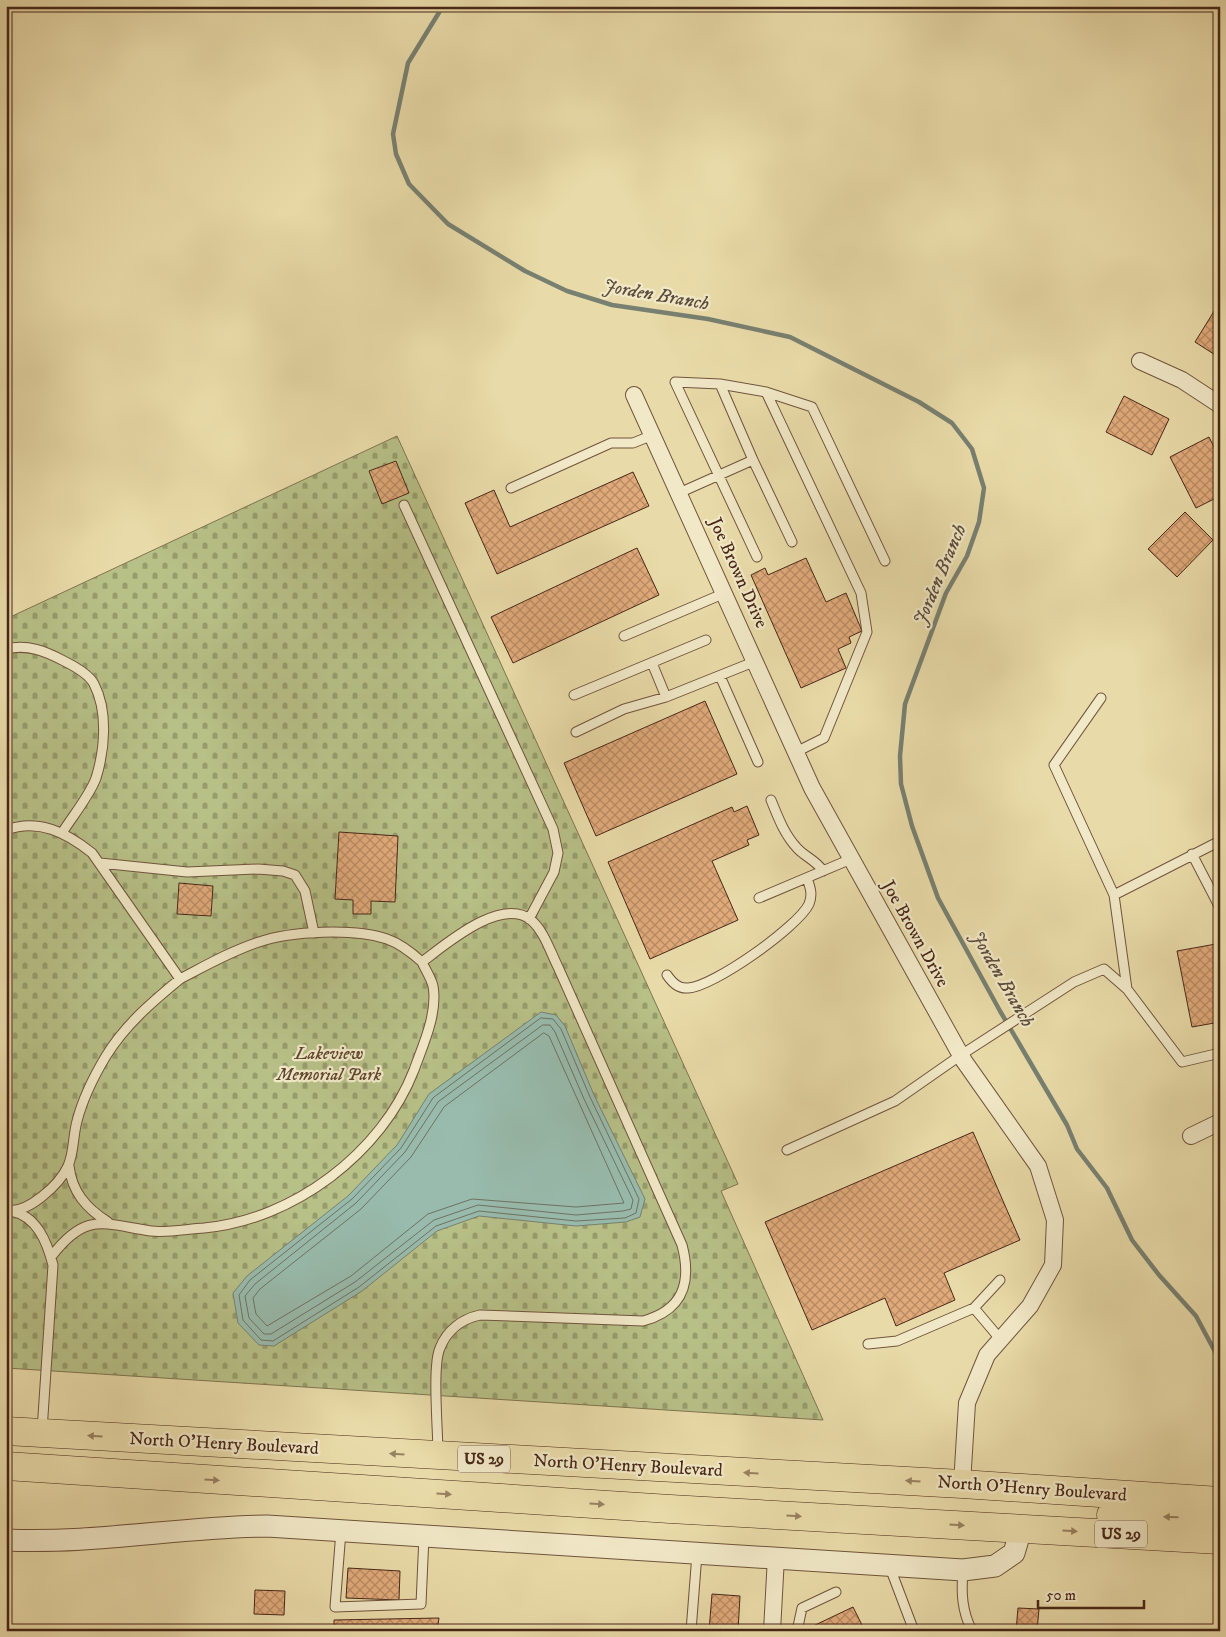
<svg xmlns="http://www.w3.org/2000/svg" width="1226" height="1637" font-family="'IM FELL DW Pica',serif">
<style>
.cemetery{fill:url(#cemetery-stones);stroke:#807450}
.water{fill:#98bbad;stroke:#788071}
.lines{fill:none;stroke-linecap:round;stroke-linejoin:round}
.shore{stroke:#707162;stroke-width:1}
.stream{stroke:#788071;stroke-width:4.5}
.building{fill:url(#building-cross-hatch);stroke:#482718}
.service-casing{stroke:#70543c;stroke-width:11}
.minor-casing{stroke:#70543c;stroke-width:18}
.tertiary-casing{stroke:#70543c;stroke-width:23}
.trunk-casing{stroke:#482718;stroke-width:29}
.service{stroke:#f1e8c7;stroke-width:9}
.minor{stroke:#f1e8c7;stroke-width:16}
.tertiary{stroke:#f1e8c7;stroke-width:21}
.trunk{stroke:#e9dba9;stroke-width:28}
.oneway{fill:#988160}
.labels{text-anchor:middle;dominant-baseline:central;stroke-width:4.5;stroke-linejoin:round;paint-order:stroke}
.shield{fill:#f1e8c7;stroke:#7b614c;stroke-width:1}
.shield-label{font-size:16px;font-weight:bold;fill:#482718}
.street-label{font-size:18px;fill:#482718;stroke:#f1e8c7}
.park-label{font-size:18px;font-style:italic;fill:#5e462e;stroke:#f1e8c7}
.water-label{font-size:19px;font-style:italic;fill:#5c4c3d;stroke:#f1e8c7}
</style>
<defs>
<pattern id="cemetery-stones" width="16" height="16" patternUnits="userSpaceOnUse" patternTransform="scale(1.25)"><rect width="16" height="16" fill="#b7c087"/><path d="M2 7V4a2 2 0 0 1 4 0v3zM10 15v-3a2 2 0 0 1 4 0v3z" fill="#979c6d"/></pattern>
<pattern id="building-cross-hatch" width="8" height="8" patternUnits="userSpaceOnUse" patternTransform="scale(1.25)"><rect width="8" height="8" fill="#e0aa7a"/><path d="M0 0l8 8M0 8l8-8" fill="none" stroke="#b88a63"/></pattern>
</defs>
<rect width="100%" height="100%" fill="#e9dba9"/>
<filter id="stains"><feTurbulence type="fractalNoise" baseFrequency=".004" numOctaves="4"/><feColorMatrix values="0 0 0 0 .2 0 0 0 0 .09 0 0 0 0 .02 0 0 0 .5 -.17"/></filter>
<radialGradient id="worn" r=".72"><stop offset=".6" stop-color="#630" stop-opacity="0"/><stop offset="1" stop-color="#630" stop-opacity=".3"/></radialGradient>
<!-- cemetery -->
<path class="cemetery" d="M 397,436 L 738,1184 L 721,1191 L 823,1420 L 6,1368 L 6,619 Z"/>
<!-- water -->
<path class="water" d="M 541,1012 L 556,1015 L 565,1026 L 594,1095 L 645,1199 L 640,1217 L 626,1222 L 576,1226 L 479,1216 L 437,1231 L 362,1291 L 274,1346 L 259,1345 L 238,1323 L 233,1293 L 247,1276 L 348,1196 L 397,1145 L 429,1094 Z"/>
<g class="lines">
<!-- shore -->
<path class="shore" d="M 541,1018 L 553,1019 L 561,1029 L 590,1097 L 639,1199 L 636,1213 L 625,1218 L 576,1221 L 479,1211 L 436,1226 L 359,1287 L 273,1341 L 261,1340 L 243,1320 L 239,1295 L 250,1280 L 352,1199 L 401,1148 L 433,1098 Z
M 543,1025 L 550,1025 L 555,1032 L 584,1099 L 633,1200 L 631,1209 L 623,1211 L 576,1215 L 478,1205 L 434,1220 L 355,1282 L 271,1334 L 264,1334 L 249,1318 L 245,1296 L 255,1284 L 356,1203 L 405,1152 L 438,1102 Z
M 544,1033 L 549,1036 L 624,1203 L 576,1207 L 472,1199 L 428,1214 L 351,1276 L 267,1326 L 256,1314 L 253,1298 L 260,1289 L 361,1209 L 411,1157 L 444,1107 Z"/>
<!-- stream -->
<path class="stream" d="M 443,6 L 408,63 L 393,134 L 396,154 L 409,184 L 448,224 L 525,271 L 567,291 L 612,305 L 708,319 L 790,337 L 919,402 L 952,423 L 972,449 L 984,488 L 979,522 L 967,556 L 946,593 L 905,704 L 900,756 L 901,784 L 912,826 L 938,898 L 1000,1011 L 1067,1125 L 1077,1149 L 1107,1188 L 1132,1240 L 1159,1275 L 1196,1316 L 1220,1361"/>
</g>
<!-- building -->
<path class="building" d="M 1216,308 L 1220,311 L 1220,358 L 1195,342 Z
M 1124,396 L 1169,419 L 1152,455 L 1106,432 Z
M 1209,437 L 1220,459 L 1220,496 L 1196,508 L 1170,457 Z
M 396,461 L 409,493 L 382,504 L 369,471 Z
M 633,472 L 649,506 L 497,574 L 465,503 L 494,490 L 510,527 Z
M 1185,512 L 1213,540 L 1177,577 L 1148,549 Z
M 637,548 L 659,595 L 513,663 L 491,617 Z
M 806,558 L 826,602 L 846,593 L 862,631 L 849,637 L 851,643 L 838,649 L 846,668 L 801,688 L 751,575 L 765,568 L 768,575 Z
M 705,701 L 737,774 L 596,836 L 564,763 Z
M 747,806 L 759,835 L 747,840 L 749,845 L 712,861 L 738,920 L 650,959 L 608,862 L 732,807 L 734,812 Z
M 339,832 L 398,836 L 395,902 L 371,901 L 371,914 L 353,914 L 353,900 L 335,899 Z
M 179,883 L 213,886 L 211,916 L 177,914 Z
M 1216,944 L 1220,963 L 1220,1022 L 1192,1027 L 1177,951 Z
M 973,1132 L 1020,1240 L 944,1273 L 955,1300 L 896,1326 L 885,1298 L 812,1330 L 765,1222 Z
M 348,1568 L 400,1571 L 399,1600 L 346,1598 Z
M 255,1590 L 285,1591 L 284,1615 L 254,1614 Z
M 712,1594 L 740,1596 L 738,1631 L 709,1631 Z
M 853,1607 L 865,1631 L 812,1631 L 811,1627 Z
M 1018,1608 L 1039,1609 L 1037,1631 L 1016,1631 Z
M 439,1618 L 437,1631 L 334,1631 L 334,1620 Z"/>
<g class="lines">
<!-- service casing -->
<g class="service-casing">
<path id="service" d="M 720,384 L 766,392
M 753,460 L 792,542
M 511,488 L 611,443 L 633,443 L 653,435
M 679,493 L 753,460 L 720,384 L 675,382 L 757,557
M 404,505 L 553,829 L 558,853 L 554,872 L 529,919
M 1220,596 L 1220,603
M 624,636 L 725,593
M 6,649 C 28,644 45,651 64,661 C 74,666 89,674 94,684 C 108,711 105,749 96,778 C 90,795 72,817 62,833
M 652,663 L 666,697
M 720,676 L 758,762
M 574,695 L 706,640
M 1101,698 L 1054,765 L 1114,895
M 576,732 L 624,709 L 666,697 L 756,661
M 796,752 L 824,738 L 867,632 L 861,593 L 766,392 L 812,407 L 885,561
M 771,800 C 778,817 784,834 797,848 C 805,857 816,860 823,871
M 6,830 C 39,818 67,833 92,853 L 180,979 C 205,966 231,951 259,942 C 291,931 354,928 387,939 C 401,944 411,952 422,962 C 445,945 501,896 531,920 C 544,931 550,951 558,967 L 682,1245 C 692,1283 683,1310 643,1321 L 480,1315 C 462,1319 447,1330 440,1348 C 432,1366 438,1430 438,1453
M 1192,854 L 1220,908
M 100,863 L 187,872 L 258,869 L 283,871 L 295,875 L 305,891 L 314,933
M 759,898 L 851,859
M 667,975 C 672,982 678,989 688,988 C 713,987 798,927 809,904 C 813,894 810,887 807,878
M 1127,989 L 1114,895 L 1220,841
M 787,1150 L 895,1101 L 961,1055 L 1074,982 L 1104,969 L 1127,989 L 1182,1062 L 1220,1053
M 69,1166 C 72,1192 86,1208 108,1222
M 6,1210 C 27,1215 60,1184 68,1166 C 74,1153 73,1135 77,1121 C 83,1098 94,1076 106,1056 C 125,1025 152,1002 180,979
M 11,1211 C 37,1216 47,1242 53,1265 L 42,1431
M 51,1257 C 86,1211 103,1224 151,1231 C 167,1233 187,1229 204,1228 C 293,1220 382,1153 414,1070 C 423,1045 438,1013 433,986 C 431,978 425,969 422,962
M 974,1308 L 1000,1280
M 868,1344 L 897,1341 L 974,1308 L 1001,1340
M 341,1531 L 335,1607 L 421,1604 L 424,1536
M 889,1565 L 914,1631
M 963,1571 C 961,1593 962,1611 972,1631
M 691,1631 L 697,1554
M 797,1631 L 802,1608 L 836,1592"/>
</g>
<!-- minor casing -->
<g class="minor-casing">
<path id="minor" d="M 1140,361 L 1182,380 L 1220,405
M 634,395 L 812,788 L 964,1061 L 1038,1166 L 1055,1220 L 1053,1265 L 1030,1306 L 987,1355 L 967,1403 L 962,1484
M 1191,1136 L 1220,1122
M 772,1631 L 776,1557"/>
</g>
<!-- tertiary casing -->
<g class="tertiary-casing">
<path id="tertiary" d="M 6,1540 C 93,1544 180,1527 267,1526 L 963,1570 L 995,1566 L 1014,1553 L 1021,1529"/>
</g>
<!-- trunk casing -->
<g class="trunk-casing">
<path id="trunk" d="M 6,1431 L 962,1484 L 1220,1501
M 6,1466 L 670,1509 L 1220,1540
M 1111,1515 L 1203,1517"/>
</g>
<!-- service -->
<use href="#service" class="service"/>
<!-- minor -->
<use href="#minor" class="minor"/>
<!-- tertiary -->
<use href="#tertiary" class="tertiary"/>
<!-- trunk -->
<use href="#trunk" class="trunk"/>
</g>
<!-- one-way arrows -->
<defs><path id="oneway-solid" d="M-6-.8H1V-3.2L6.5 0L1 3.2V.8H-6Z" transform="scale(1.25)"/></defs>
<g class="oneway">
<use href="#oneway-solid" transform="translate(95 1436) rotate(-177)"/>
<use href="#oneway-solid" transform="translate(397 1454) rotate(-177)"/>
<use href="#oneway-solid" transform="translate(751 1473) rotate(-177)"/>
<use href="#oneway-solid" transform="translate(212 1480) rotate(4)"/>
<use href="#oneway-solid" transform="translate(913 1481) rotate(-177)"/>
<use href="#oneway-solid" transform="translate(444 1494) rotate(4)"/>
<use href="#oneway-solid" transform="translate(597 1504) rotate(4)"/>
<use href="#oneway-solid" transform="translate(794 1516) rotate(4)"/>
<use href="#oneway-solid" transform="translate(1171 1517) rotate(-179)"/>
<use href="#oneway-solid" transform="translate(957 1525) rotate(3)"/>
<use href="#oneway-solid" transform="translate(1070 1531) rotate(3)"/>
</g>
<g class="labels">
<!-- shield labels -->
<g class="shield">
<rect x="458" y="1445.5" width="52" height="27" rx="4"/>
<rect x="1095" y="1520.5" width="52" height="27" rx="4"/>
</g>
<g class="shield-label">
<text x="484" y="1459">US 29</text>
<text x="1121" y="1534">US 29</text>
</g>
<!-- street labels -->
<g class="street-label">
<text transform="translate(738 573) rotate(66)">Joe Brown Drive</text>
<text transform="translate(915 934) rotate(61)">Joe Brown Drive</text>
<text transform="translate(224 1444) rotate(3)">North O'Henry Boulevard</text>
<text transform="translate(628 1466) rotate(3)">North O'Henry Boulevard</text>
<text transform="translate(1032 1489) rotate(4)">North O'Henry Boulevard</text>
</g>
<!-- park labels -->
<g class="park-label">
<text x="329" y="1054">Lakeview<tspan x="329" dy="21">Memorial Park</tspan></text>
</g>
<!-- water labels -->
<g class="water-label">
<text transform="translate(656 295) rotate(10)">Jorden Branch</text>
<text transform="translate(940 575) rotate(-67)">Jorden Branch</text>
<text transform="translate(1002 979) rotate(60)">Jorden Branch</text>
</g>
</g>
<!-- margin -->
<rect width="1226" height="1637" fill="none" stroke="#e9dba9" stroke-width="25"/>
<rect x="8" y="8" width="1211" height="1622" fill="none" stroke="#482718" stroke-width="2.5"/>
<rect x="12" y="12" width="1201" height="1612" fill="none" stroke="#482718"/>
<!-- scale -->
<path d="M1038 1600v8h106v-8" fill="none" stroke="#482718" stroke-width="2.5"/>
<text x="1046" y="1600" font-size="15" fill="#482718" stroke="#f1e8c7" stroke-width="4" paint-order="stroke">50 m</text>
<rect width="100%" height="100%" filter="url(#stains)"/>
<rect width="100%" height="100%" fill="url(#worn)"/>
</svg>
